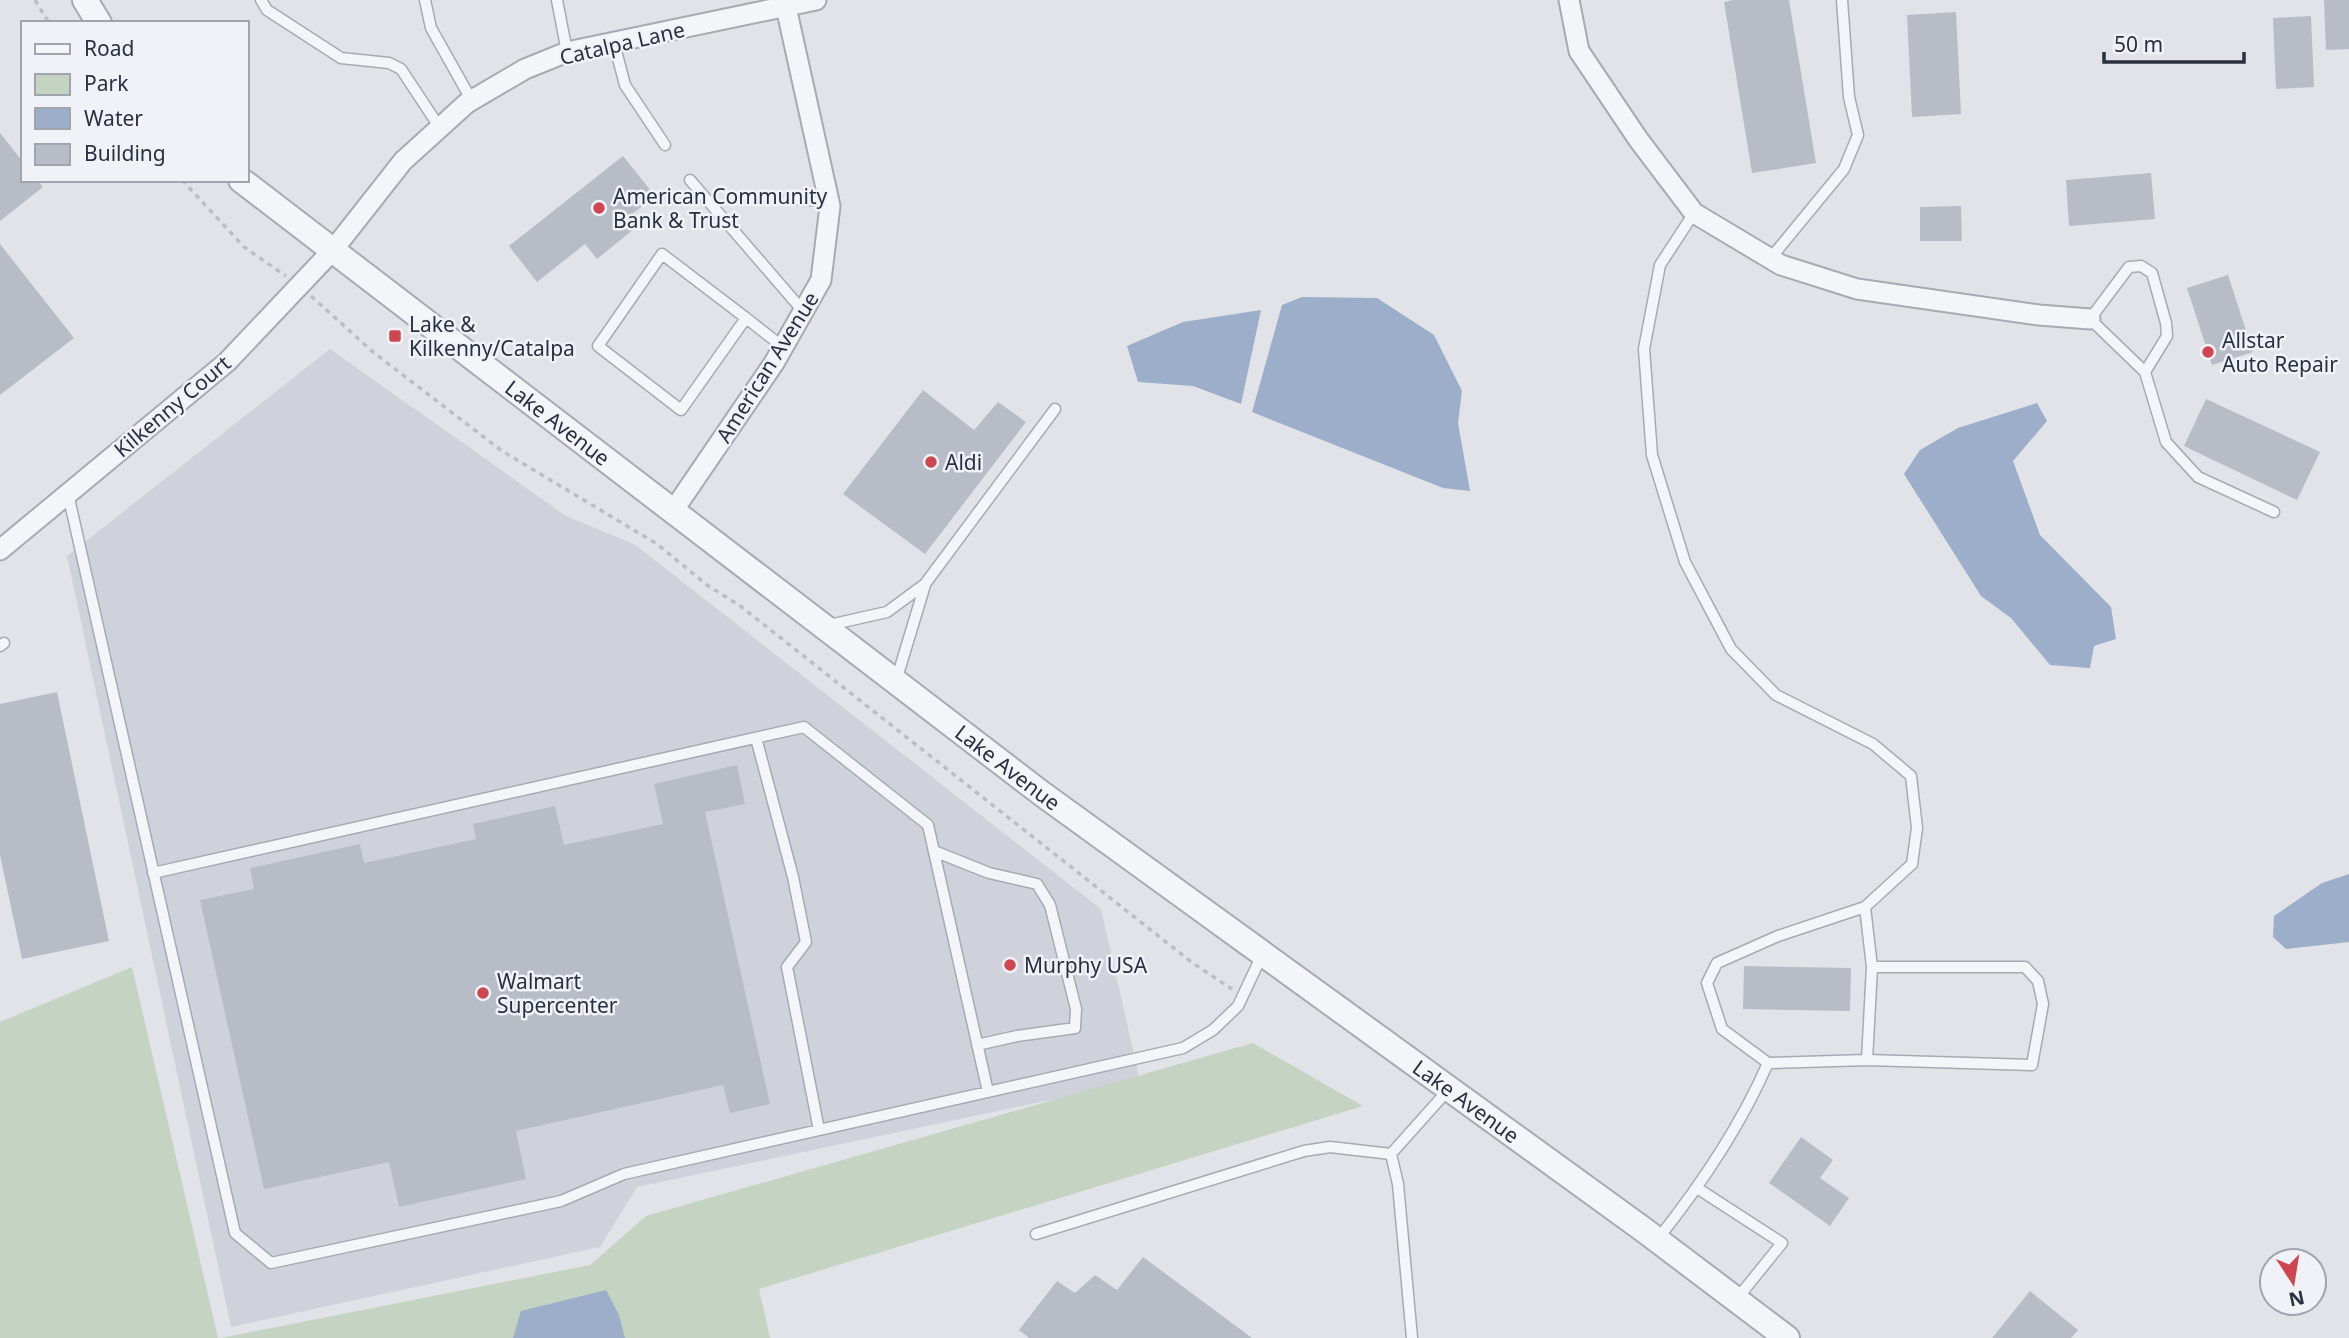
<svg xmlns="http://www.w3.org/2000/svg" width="2349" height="1338" font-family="'Noto Sans',sans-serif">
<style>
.built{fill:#cfd2db}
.green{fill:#c5d3c2}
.water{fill:#9caec9}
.building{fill:#b8bcc6}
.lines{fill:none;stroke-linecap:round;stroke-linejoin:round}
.service-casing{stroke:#a6aab3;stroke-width:13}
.minor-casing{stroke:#a6aab3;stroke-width:23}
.tertiary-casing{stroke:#a6aab3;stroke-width:28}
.path{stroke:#babec5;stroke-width:3.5;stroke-dasharray:5 5;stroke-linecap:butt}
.service{stroke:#f3f5f8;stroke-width:10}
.minor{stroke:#f3f5f8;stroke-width:19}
.tertiary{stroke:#f3f5f8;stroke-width:24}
.poi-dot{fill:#cd4751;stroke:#f0f2f7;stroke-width:2.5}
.labels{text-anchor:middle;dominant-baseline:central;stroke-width:5;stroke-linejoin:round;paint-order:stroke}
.street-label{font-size:21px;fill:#293041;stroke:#f0f2f7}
.poi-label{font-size:21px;fill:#293041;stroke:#f0f2f7;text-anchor:start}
</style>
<rect width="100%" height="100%" fill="#e1e3e9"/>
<!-- built -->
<path class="built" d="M 330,349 L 566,516 L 634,544 L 1101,909 L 1140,1081 L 637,1187 L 600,1247 L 231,1327 L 67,556 Z"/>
<!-- green -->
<path class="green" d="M 132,967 L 218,1338 L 0,1338 L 0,1022 Z
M 1253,1043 L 1363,1106 L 759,1289 L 770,1338 L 221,1338 L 590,1265 L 646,1216 Z"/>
<!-- water -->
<path class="water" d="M 1302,297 L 1377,298 L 1434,335 L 1462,391 L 1458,423 L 1470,491 L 1443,488 L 1252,412 L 1282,305 Z
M 1261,310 L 1241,404 L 1193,386 L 1138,382 L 1127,346 L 1183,322 Z
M 2037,403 L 2047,421 L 2013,461 L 2040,535 L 2111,607 L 2116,639 L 2094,646 L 2090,668 L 2050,665 L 2011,618 L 1981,596 L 1904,474 L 1920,450 L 1958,428 Z
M 2349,874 L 2349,942 L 2286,949 L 2273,937 L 2274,916 L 2322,883 Z
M 606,1290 L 619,1315 L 625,1338 L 513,1338 L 521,1311 Z"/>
<!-- building -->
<path class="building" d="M 1733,0 L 1789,0 L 1816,163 L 1752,173 L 1724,2 Z
M 2324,0 L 2349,0 L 2349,49 L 2326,50 Z
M 1956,12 L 1961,114 L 1912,117 L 1907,15 Z
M 2311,16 L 2314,87 L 2276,89 L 2273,18 Z
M 0,133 L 23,162 L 23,180 L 37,180 L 43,187 L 0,221 Z
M 623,156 L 655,196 L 626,219 L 634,229 L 597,259 L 585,244 L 537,282 L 509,246 Z
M 2151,173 L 2155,219 L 2069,226 L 2066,180 Z
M 1961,206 L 1962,241 L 1920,241 L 1920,207 Z
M 0,244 L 74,338 L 0,395 Z
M 2228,275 L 2253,352 L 2212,365 L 2187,288 Z
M 923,390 L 974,430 L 998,402 L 1026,422 L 925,554 L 843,494 Z
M 2206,399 L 2320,452 L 2297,500 L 2184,446 Z
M 57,692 L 109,941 L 22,959 L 0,855 L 0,704 Z
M 737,765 L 745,804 L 705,812 L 770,1104 L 730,1113 L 723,1085 L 516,1131 L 526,1179 L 399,1207 L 389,1162 L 264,1189 L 200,900 L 254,889 L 250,868 L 360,844 L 364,863 L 476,839 L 473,824 L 555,806 L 564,845 L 663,824 L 654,784 Z
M 1744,966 L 1851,968 L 1850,1011 L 1743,1009 Z
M 1801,1137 L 1833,1160 L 1820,1178 L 1849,1198 L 1830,1226 L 1769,1183 Z
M 1143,1257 L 1252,1338 L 1029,1338 L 1019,1330 L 1057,1281 L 1075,1293 L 1095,1275 L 1117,1290 Z
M 2030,1291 L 2078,1330 L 2071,1338 L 1992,1338 Z"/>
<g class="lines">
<!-- service casing -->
<g class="service-casing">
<path id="service" d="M 261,0 L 267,10 L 341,58 L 389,63 L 401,69 L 440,128
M 425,0 L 431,28 L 472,101
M 557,0 L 567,52
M 614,43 L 625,85 L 665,145
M 690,180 L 803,311
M 788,199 L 828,201
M 1694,213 L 1660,265 L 1644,349 L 1652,455 L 1685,562 L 1731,649 L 1776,695 L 1873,744 L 1911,776 L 1917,828 L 1912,864 L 1865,907 L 1778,936 L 1717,963 L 1707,983 L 1722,1029 L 1768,1063 L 1867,1060 L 2032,1065 L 2043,1004 L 2038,981 L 2025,967 L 1872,967
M 1770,259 L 1844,169 L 1858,135 L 1849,97 L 1842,0
M 746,318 L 662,254 L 598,346 L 681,410 L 746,318 L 783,347
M 2145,372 L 2167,336 L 2166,323 L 2152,273 L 2141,266 L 2129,267 L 2090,319 L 2145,372 L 2166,442 L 2198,477 L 2274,512
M 68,494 L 235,1233 L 271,1263 L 561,1201 L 624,1174 L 1183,1048 L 1213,1030 L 1238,1006 L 1262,955
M 829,625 L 887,612 L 925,584 L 1055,409
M 0,646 L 4,643
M 896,681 L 925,585
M 756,738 L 793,877 L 806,942 L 787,967 L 819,1130
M 934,851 L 989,873 L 1037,884 L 1050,905 L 1076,1009 L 1075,1028 L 1017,1036 L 977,1045
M 153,873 L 804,727 L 928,825 L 988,1092
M 1865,907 L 1872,967 L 1867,1060
M 1697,1188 L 1782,1243 L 1736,1300
M 1036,1234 L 1304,1151 L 1330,1147 L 1391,1154
M 1657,1240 C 1701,1185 1740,1127 1768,1063
M 1412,1338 L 1398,1184 L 1391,1154 L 1449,1089"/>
</g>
<!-- minor casing -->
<g class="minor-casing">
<path id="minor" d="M 1569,0 L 1579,51 L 1638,139 L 1694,213 L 1781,265 L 1857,289 L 2039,315 L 2090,319
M 673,511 L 774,363 L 821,280 L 830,206 L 786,7
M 0,550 L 227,362 L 333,250 L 403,161 L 467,103 L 525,69 L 567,52 L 816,0"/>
</g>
<!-- tertiary casing -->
<g class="tertiary-casing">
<g id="tertiary">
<path d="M 85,0 L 99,23"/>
<path id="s1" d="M 241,180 L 1041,793 L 1644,1230 L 1787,1338"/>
</g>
</g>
<!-- path -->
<path class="path" d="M 35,0 L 49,23
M 182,180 L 244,247 L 286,276
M 311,296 L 373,352 L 502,451 L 657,544 L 707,585 L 739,605 L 1194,964 L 1232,989"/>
<!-- service -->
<use href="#service" class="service"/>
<!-- minor -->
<use href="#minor" class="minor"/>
<!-- tertiary -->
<use href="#tertiary" class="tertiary"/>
</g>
<!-- markers -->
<g class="poi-dot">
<circle cx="599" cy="208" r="7"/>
<rect x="388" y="329" width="14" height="14" rx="3.5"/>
<circle cx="2208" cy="352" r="7"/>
<circle cx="931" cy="462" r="7"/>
<circle cx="1010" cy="965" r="7"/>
<circle cx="483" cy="993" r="7"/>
</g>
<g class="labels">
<!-- street labels -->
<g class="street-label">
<text transform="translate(622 43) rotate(-13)">Catalpa Lane</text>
<text transform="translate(767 367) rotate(-58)">American Avenue</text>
<text transform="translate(172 406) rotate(-40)">Kilkenny Court</text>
<text stroke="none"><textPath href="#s1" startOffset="399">Lake Avenue</textPath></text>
<text stroke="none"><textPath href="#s1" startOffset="966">Lake Avenue</textPath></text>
<text stroke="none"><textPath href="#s1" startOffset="1533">Lake Avenue</textPath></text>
</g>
<!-- poi labels -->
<g class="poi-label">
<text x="613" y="196">American Community<tspan x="613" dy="24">Bank &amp; Trust</tspan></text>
<text x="409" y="324">Lake &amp;<tspan x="409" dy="24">Kilkenny/Catalpa</tspan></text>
<text x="2222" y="340">Allstar<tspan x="2222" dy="24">Auto Repair</tspan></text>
<text x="945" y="462">Aldi</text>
<text x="1024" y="965">Murphy USA</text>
<text x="497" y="981">Walmart<tspan x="497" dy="24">Supercenter</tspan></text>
</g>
</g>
<!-- legend -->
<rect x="21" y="21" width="228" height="161" fill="#f0f2f7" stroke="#a0a4ae" stroke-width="2"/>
<rect x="35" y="44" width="35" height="10" fill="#f3f5f8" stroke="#a0a4ae" stroke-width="2"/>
<text x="84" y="56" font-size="21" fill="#293041">Road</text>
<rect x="35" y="74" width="35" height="21" fill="#c5d3c2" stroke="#a0a4ae" stroke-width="2"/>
<text x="84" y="91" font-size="21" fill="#293041">Park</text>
<rect x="35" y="108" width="35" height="21" fill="#9caec9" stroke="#a0a4ae" stroke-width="2"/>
<text x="84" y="126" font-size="21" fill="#293041">Water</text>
<rect x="35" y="144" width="35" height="21" fill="#b8bcc6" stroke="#a0a4ae" stroke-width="2"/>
<text x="84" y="161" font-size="21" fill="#293041">Building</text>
<!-- north arrow -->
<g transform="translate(2293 1282) rotate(168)"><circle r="33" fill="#f0f2f7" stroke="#a0a4ae" stroke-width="2"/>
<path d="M0-5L12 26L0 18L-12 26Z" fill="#cd4751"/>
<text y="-10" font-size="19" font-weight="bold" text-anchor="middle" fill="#293041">N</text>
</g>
<!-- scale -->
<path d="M2104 52v10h140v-10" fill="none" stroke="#293041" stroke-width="3.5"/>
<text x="2114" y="52" font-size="21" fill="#293041" stroke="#f0f2f7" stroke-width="5" paint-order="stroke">50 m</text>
</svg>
